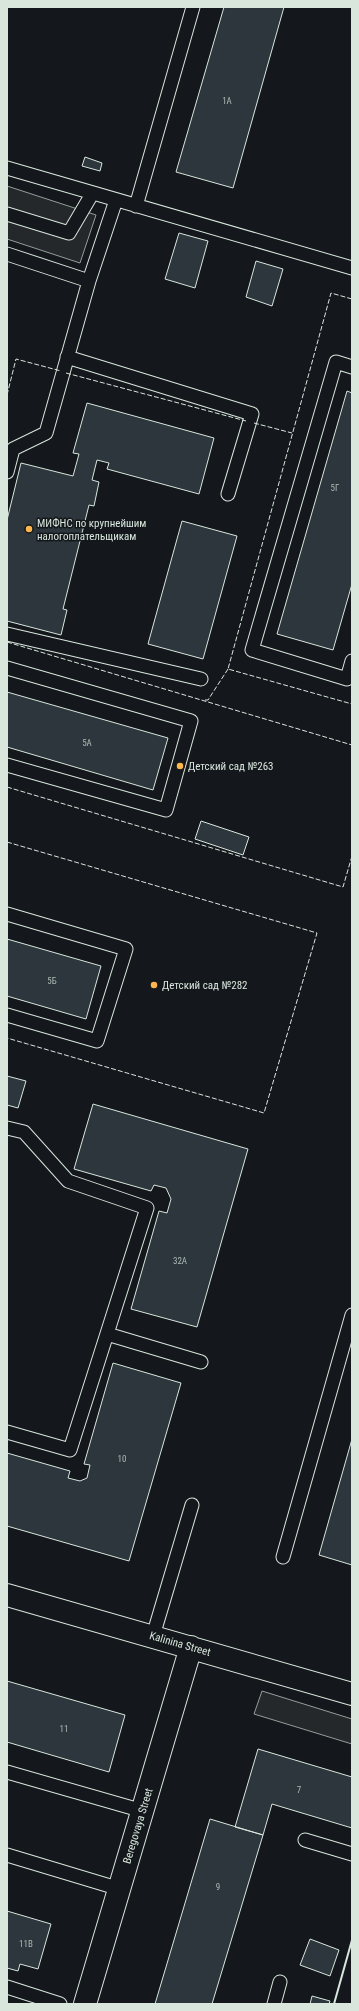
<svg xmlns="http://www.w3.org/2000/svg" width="359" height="2011" font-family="'Roboto Condensed',sans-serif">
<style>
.parking{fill:#24282b;stroke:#939e99}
.building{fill:#2c363c;stroke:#d8e6dc}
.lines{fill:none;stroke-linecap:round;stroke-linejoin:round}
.lane-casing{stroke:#d8e6dc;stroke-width:15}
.street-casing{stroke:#d8e6dc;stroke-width:24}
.lane{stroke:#14181c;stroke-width:13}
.street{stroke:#14181c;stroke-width:22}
.fence{stroke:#d8e6dc;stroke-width:1;stroke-dasharray:5 2;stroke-linecap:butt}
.wall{stroke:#d8e6dc;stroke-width:2}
.poi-dot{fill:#ffb74d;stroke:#14181c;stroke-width:1.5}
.labels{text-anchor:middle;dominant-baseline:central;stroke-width:3;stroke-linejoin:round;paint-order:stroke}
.number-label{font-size:9px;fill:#adbab4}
.poi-label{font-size:11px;fill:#d8e6dc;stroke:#14181c;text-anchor:start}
.street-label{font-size:11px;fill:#d8e6dc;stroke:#14181c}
</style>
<rect width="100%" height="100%" fill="#14181c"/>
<!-- parking -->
<path class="parking" d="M 7,186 L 96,215 L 80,263 L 7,239 Z
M 262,1691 L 352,1719 L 352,1744 L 254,1714 Z"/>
<!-- building -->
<path class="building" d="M 224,7 L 284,7 L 233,188 L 176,172 Z
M 85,157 L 102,163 L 100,171 L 82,166 Z
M 179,233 L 208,241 L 195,288 L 165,279 Z
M 256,261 L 283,269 L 272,306 L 246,297 Z
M 347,391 L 352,393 L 352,584 L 333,650 L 277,634 Z
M 87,403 L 214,438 L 199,494 L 107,469 L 109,463 L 97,460 L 92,480 L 99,482 L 94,506 L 89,505 L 63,609 L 67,610 L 61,635 L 7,621 L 7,520 L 21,463 L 73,476 L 79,454 L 73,453 Z
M 182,521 L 237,536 L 203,659 L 148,644 Z
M 7,692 L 168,738 L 153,790 L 7,747 Z
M 201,821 L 249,837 L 243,855 L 195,839 Z
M 7,939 L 101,966 L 86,1019 L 7,996 Z
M 7,1076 L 26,1081 L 18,1108 L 7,1105 Z
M 93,1104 L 248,1149 L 197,1327 L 131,1309 L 159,1211 L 167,1213 L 171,1199 L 166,1188 L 154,1185 L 151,1191 L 74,1169 Z
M 113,1363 L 181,1383 L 129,1561 L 7,1526 L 7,1453 L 70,1471 L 68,1478 L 80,1481 L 87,1478 L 90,1465 L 84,1464 Z
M 352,1439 L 352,1565 L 319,1555 Z
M 7,1681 L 125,1715 L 109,1772 L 7,1742 Z
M 258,1749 L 352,1777 L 352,1828 L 272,1804 L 263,1835 L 235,1827 Z
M 210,1819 L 263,1835 L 212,2004 L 155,2004 Z
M 7,1911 L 51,1924 L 38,1969 L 20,1964 L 18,1971 L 7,1968 Z
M 310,1939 L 339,1950 L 330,1976 L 300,1965 Z
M 312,1996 L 330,2001 L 329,2004 L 310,2004 Z"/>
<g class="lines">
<!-- lane casing -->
<g class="lane-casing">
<path id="lane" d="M 7,168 L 352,268
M 136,206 L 193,7
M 7,214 L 69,233 L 92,194
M 7,254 L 89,281 L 46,433 L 13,449 L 7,472
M 89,281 L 116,200
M 67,357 L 252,414 L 228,494
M 352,367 L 336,362 L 252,650 L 347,679 L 352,661
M 7,634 L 201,679
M 7,668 L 191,721 L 166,810 L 7,765
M 7,914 L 126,949 L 97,1041 L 7,1015
M 7,1128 L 24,1132 L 68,1181 L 147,1208 L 70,1450 L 7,1432
M 107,1334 L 201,1362
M 283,1557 L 352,1315
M 153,1636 L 192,1505
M 7,1772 L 143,1811
M 305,1840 L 352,1854
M 7,1855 L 120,1889
M 7,1987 L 60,2004
M 274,2004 L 280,1982"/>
</g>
<!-- street casing -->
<g class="street-casing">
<path id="street" d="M 7,1595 L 352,1694
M 85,2004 L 191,1647"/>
</g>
<!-- lane -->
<use href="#lane" class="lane"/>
<!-- street -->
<use href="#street" class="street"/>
<!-- fence -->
<path class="fence" d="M 352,299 L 331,293 L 228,669 L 352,704
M 66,373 L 246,421
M 7,395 L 16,359 L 61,371
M 254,423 L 292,433
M 7,642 L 352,745
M 205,700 L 208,700 L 228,669
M 7,787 L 343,887 L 352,856
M 7,842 L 317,933 L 264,1113 L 7,1038"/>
<!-- wall -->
<path class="wall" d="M 334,2004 L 352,1940"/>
</g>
<!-- markers -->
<g class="poi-dot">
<circle cx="29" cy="529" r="4"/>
<circle cx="180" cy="766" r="4"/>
<circle cx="154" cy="985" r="4"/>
</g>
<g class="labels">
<!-- number labels -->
<g class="number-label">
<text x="227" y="101">1А</text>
<text x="335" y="488">5Г</text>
<text x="87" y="743">5А</text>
<text x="52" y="981">5Б</text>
<text x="180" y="1261">32А</text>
<text x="122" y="1459">10</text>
<text x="64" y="1729">11</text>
<text x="299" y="1790">7</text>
<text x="218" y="1887">9</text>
<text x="26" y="1944">11В</text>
</g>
<!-- poi labels -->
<g class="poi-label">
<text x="37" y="523">МИФНС по крупнейшим<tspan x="37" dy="13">налогоплательщикам</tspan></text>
<text x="188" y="766">Детский сад №263</text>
<text x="162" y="985">Детский сад №282</text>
</g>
<!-- street labels -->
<g class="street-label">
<text transform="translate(180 1644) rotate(16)">Kalinina Street</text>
<text transform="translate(138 1826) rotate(-73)">Beregovaya Street</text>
</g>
</g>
<!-- border -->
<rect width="359" height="2011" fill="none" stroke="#d8e6dc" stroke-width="16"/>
</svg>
